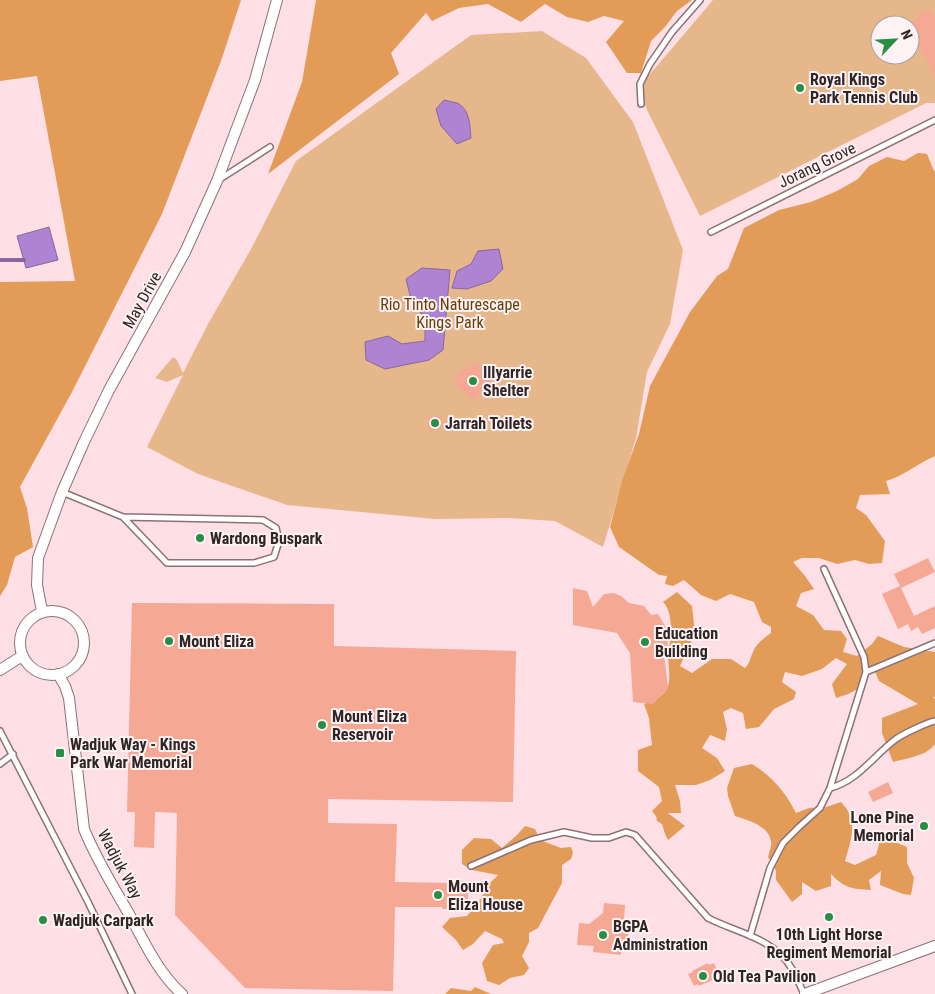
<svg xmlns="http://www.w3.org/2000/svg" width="935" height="994" font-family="'Roboto Condensed',sans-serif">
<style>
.green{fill:#e7b78c;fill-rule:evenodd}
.forest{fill:#e39c57}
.water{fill:#ae83d1;stroke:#88669e}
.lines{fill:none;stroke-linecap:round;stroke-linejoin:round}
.stream{stroke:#88669e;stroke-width:4}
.building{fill:#f5a894}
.lane-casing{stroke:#8c7176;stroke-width:8}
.street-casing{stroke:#8c7176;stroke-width:12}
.lane{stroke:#fff;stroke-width:5}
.street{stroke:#fff;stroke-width:10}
.poi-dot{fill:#278f45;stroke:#fef2f4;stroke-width:2}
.labels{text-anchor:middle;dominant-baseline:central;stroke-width:4;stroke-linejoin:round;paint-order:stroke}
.poi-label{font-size:16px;font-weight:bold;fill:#2f2426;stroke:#fef2f4;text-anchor:start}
.street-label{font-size:16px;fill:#2f2426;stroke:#fef2f4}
.park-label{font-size:16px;fill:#6a3c04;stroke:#fef2f4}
</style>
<rect width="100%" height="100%" fill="#fedfe5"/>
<!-- green -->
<path class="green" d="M 713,0 L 935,0 L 935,103 L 926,103 L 700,216 L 647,110 C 642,98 641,93 645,80 ZM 880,25 L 910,25 L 910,55 L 880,55 Z
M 542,31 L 586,58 L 633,122 L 683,250 L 670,324 L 647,372 L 636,438 L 603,547 L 555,521 L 507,518 L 435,519 L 287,505 L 198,474 L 147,447 L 183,375 L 167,382 L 155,378 L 173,357 L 177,360 L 183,373 L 208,324 L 251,249 L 296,161 L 471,35 Z"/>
<!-- forest -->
<path class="forest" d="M 0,0 L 241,0 L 221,61 L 162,214 L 72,392 L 20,487 L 27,508 L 33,547 L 15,557 L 7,585 L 0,596 L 0,282 L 75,281 L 37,76 L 0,81 Z
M 316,0 L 692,0 L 677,11 L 665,27 L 651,41 L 641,73 L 627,73 L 606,42 L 624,21 L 604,16 L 588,22 L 567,17 L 545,4 L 521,22 L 488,4 L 459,8 L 432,21 L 426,13 L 391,53 L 399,74 L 268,174 L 302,82 Z
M 918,153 L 927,154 L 934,171 L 935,170 L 935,456 C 918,463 904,476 886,481 L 890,494 L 860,495 L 856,508 L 866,515 L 885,541 L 882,563 L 869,564 L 855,560 L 837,564 L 819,558 L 802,558 L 793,562 L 805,576 L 814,589 L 801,593 L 796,606 L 813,615 L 824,630 L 841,631 L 847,639 L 843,652 L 857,656 L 872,644 L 878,636 L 904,647 L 935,652 L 935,697 L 933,697 L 935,699 L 935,744 C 927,756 907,758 893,762 L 882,733 L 882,718 L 918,704 L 879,681 L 874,669 L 865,673 L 864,686 L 848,694 L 836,698 L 832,684 L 847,664 L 836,658 L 822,669 L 802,676 L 785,672 L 782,682 L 796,692 L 794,699 L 774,709 L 759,727 L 746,729 L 743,713 L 731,708 L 723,712 L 727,729 L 725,741 L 710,735 L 702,748 L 717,758 L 725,771 L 710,780 L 696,785 L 675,785 L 680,801 L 681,813 L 668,813 L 685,826 L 668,840 L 665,834 L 662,824 L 657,821 L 656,816 L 652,811 L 662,801 L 659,787 L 638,771 L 638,750 L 652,745 L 649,718 L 644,704 C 654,700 664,697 668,686 C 671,677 668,664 668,655 C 668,649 670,644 670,639 C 672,629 671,609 663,602 L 677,592 L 692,606 L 695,633 L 680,666 L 692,673 L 712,659 L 731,659 L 745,668 C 750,663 750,658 753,652 C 756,644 764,638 771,633 L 771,627 L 762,622 L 754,602 L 730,594 L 716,601 L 701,595 L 684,580 L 673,586 L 665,584 L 667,576 L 659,575 L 619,547 L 610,527 L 623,478 L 639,434 L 650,386 L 690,312 L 717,276 L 728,269 L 744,228 L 779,210 L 811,202 L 837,191 L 858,179 L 869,166 L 887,157 L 904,161 Z
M 752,764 C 772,776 786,793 796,813 L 809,808 L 826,807 L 841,802 C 859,820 851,840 845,861 L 855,865 L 876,855 L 880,841 L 895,842 L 907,847 L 907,863 L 914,878 L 911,895 L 903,894 L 880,885 L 881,871 L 869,880 L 871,890 C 852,889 844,888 831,874 L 831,886 L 816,891 L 802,882 L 802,894 L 792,902 L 776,880 L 776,871 L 768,857 C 769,853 772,845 771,841 C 768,825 747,820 735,816 L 728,796 L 727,788 L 734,768 Z
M 525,826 L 535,829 L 540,840 L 561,848 L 571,847 L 573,853 L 571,859 L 562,865 L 562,883 L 538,928 L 529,933 L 529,942 L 522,956 L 529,968 L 524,975 L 510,978 L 499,985 L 487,981 L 482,963 L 493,945 L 504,943 L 502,939 L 485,931 L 473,944 L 463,950 L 456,940 L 442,927 L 450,918 L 467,916 L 478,903 L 490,883 L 498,875 L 472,870 L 462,864 L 462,850 L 474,838 L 491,839 L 502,848 L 517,835 Z
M 475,987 L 491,994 L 445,994 L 451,988 L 471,991 Z"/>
<!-- water -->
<path class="water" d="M 444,100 C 448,101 453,102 457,103 C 470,109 470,126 471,138 L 457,144 L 441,126 L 436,109 Z
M 49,227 L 58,260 L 26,268 L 17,236 Z
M 499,249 L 503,269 L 491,281 L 467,289 L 452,288 L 457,271 L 471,264 L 478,251 Z
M 422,268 L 450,270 L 443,350 L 429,360 L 385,369 L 366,360 L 365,342 L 388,336 L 402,344 L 425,341 L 425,319 L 411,299 L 406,279 Z"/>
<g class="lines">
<!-- stream -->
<path class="stream" d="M 0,260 L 24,260"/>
</g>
<!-- building -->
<path class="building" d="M 929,10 L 933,13 L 935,17 L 935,77 L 925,56 L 924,57 L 910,30 L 912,29 L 909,22 L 918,18 L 916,15 L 925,11 Z
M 477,363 L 494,378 L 474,401 L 455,385 L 455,377 L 460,371 Z
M 441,416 L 443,429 L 428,430 L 427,417 Z
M 928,558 L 935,572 L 901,588 L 914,616 L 935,606 L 935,628 L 922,634 L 918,627 L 911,631 L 908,624 L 898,629 L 882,594 L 900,586 L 894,574 Z
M 573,588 L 587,591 L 593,607 L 604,594 L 614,593 L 621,596 L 629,603 L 644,606 L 651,615 L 658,614 L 667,629 L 668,651 L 664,655 L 668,688 L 653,704 L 633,702 L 630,653 L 617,633 L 573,625 Z
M 132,603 L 334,604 L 334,646 L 516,651 L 513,802 L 328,799 L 328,823 L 397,824 L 395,882 L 454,883 L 454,881 L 464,881 L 468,884 L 468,906 L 463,909 L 442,909 L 442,907 L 395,907 L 393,991 L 245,988 L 175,915 L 177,813 L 155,812 L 154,848 L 134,847 L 135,812 L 127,812 Z
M 888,782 L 893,793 L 873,802 L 868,792 Z
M 604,903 L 625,905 L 624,922 L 629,923 L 627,950 L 621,949 L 621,955 L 593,952 L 594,946 L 577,945 L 579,923 L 589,924 L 603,913 Z
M 708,963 L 709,965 L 714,963 L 719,975 L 715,977 L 715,979 L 699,986 L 698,984 L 694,986 L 688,974 L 693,972 L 692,971 Z"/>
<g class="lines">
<!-- lane casing -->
<g class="lane-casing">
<path id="lane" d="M 641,104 L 640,84 L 650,64 L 672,32 L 700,0
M 220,179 L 270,147
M 711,232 L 935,120
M 62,492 L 123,517 L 263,520 L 276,528 L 279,541 L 274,557 L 254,563 L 167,563 L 123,517
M 866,672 L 935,643
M 0,731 L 88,902 L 132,994
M 0,764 L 13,754
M 830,788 C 858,781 873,756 896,739 C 903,734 926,723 935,721
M 471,866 L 531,840 L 564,832 L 592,838 L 609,838 L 626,832 L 635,835 L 708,918 C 731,930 765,937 783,957 C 793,967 798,981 804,994
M 750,936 L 770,868 L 783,843 L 799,827 L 820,808 L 830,788 L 866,672 L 864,657 L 824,569"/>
</g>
<!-- street casing -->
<g class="street-casing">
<path id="street" d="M20 643a32 32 0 1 1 64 0a32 32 0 1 1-64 0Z
M 42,611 L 37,585 L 38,558 L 62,492 L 84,442 L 109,390 L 185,252 L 217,181 L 255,80 L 277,0
M 0,670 L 22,656
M 58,674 L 65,686 L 69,698 L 84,829 C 96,859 113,886 129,914 C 144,941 158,973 182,994
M 805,994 L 935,946"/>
</g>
<!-- lane -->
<use href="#lane" class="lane"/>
<!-- street -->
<use href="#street" class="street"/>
</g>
<!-- markers -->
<g class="poi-dot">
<circle cx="800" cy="88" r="5"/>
<circle cx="473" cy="381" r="5"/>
<circle cx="435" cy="423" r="5"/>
<circle cx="200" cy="538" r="5"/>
<circle cx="169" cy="641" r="5"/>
<circle cx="645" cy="642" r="5"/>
<circle cx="322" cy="725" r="5"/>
<rect x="55" y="748" width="10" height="10" rx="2.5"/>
<circle cx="924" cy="826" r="5"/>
<circle cx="438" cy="895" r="5"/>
<circle cx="829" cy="917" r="5"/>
<circle cx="43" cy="920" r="5"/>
<circle cx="603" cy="935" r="5"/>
<circle cx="703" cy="976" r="5"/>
</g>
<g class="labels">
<!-- poi labels -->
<g class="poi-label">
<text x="810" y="79">Royal Kings<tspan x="810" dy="18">Park Tennis Club</tspan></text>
<text x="483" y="372">Illyarrie<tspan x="483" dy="18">Shelter</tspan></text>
<text x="445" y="423">Jarrah Toilets</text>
<text x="210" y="538">Wardong Buspark</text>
<text x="655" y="633">Education<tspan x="655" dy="18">Building</tspan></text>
<text x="179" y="641">Mount Eliza</text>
<text x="332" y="716">Mount Eliza<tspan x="332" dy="18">Reservoir</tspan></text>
<text x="70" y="744">Wadjuk Way - Kings<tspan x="70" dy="18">Park War Memorial</tspan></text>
<text x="914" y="817" text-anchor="end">Lone Pine<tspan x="914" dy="18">Memorial</tspan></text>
<text x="448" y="886">Mount<tspan x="448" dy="18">Eliza House</tspan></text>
<text x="53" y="920">Wadjuk Carpark</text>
<text x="613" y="926">BGPA<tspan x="613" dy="18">Administration</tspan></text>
<text x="829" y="934" text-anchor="middle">10th Light Horse<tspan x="829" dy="18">Regiment Memorial</tspan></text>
<text x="713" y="976">Old Tea Pavilion</text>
</g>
<!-- street labels -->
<g class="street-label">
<text transform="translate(817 165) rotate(-26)">Jorang Grove</text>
<text transform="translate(142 300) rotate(-61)">May Drive</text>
<text transform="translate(120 864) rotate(62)">Wadjuk Way</text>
</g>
<!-- park labels -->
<g class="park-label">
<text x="450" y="304">Rio Tinto Naturescape<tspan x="450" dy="18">Kings Park</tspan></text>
</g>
</g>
<!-- north arrow -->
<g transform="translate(895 40) rotate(65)"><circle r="24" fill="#fef2f4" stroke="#aba0a2"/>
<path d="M0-4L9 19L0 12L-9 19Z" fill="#278f45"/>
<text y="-8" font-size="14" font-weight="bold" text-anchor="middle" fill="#2f2426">N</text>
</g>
</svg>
